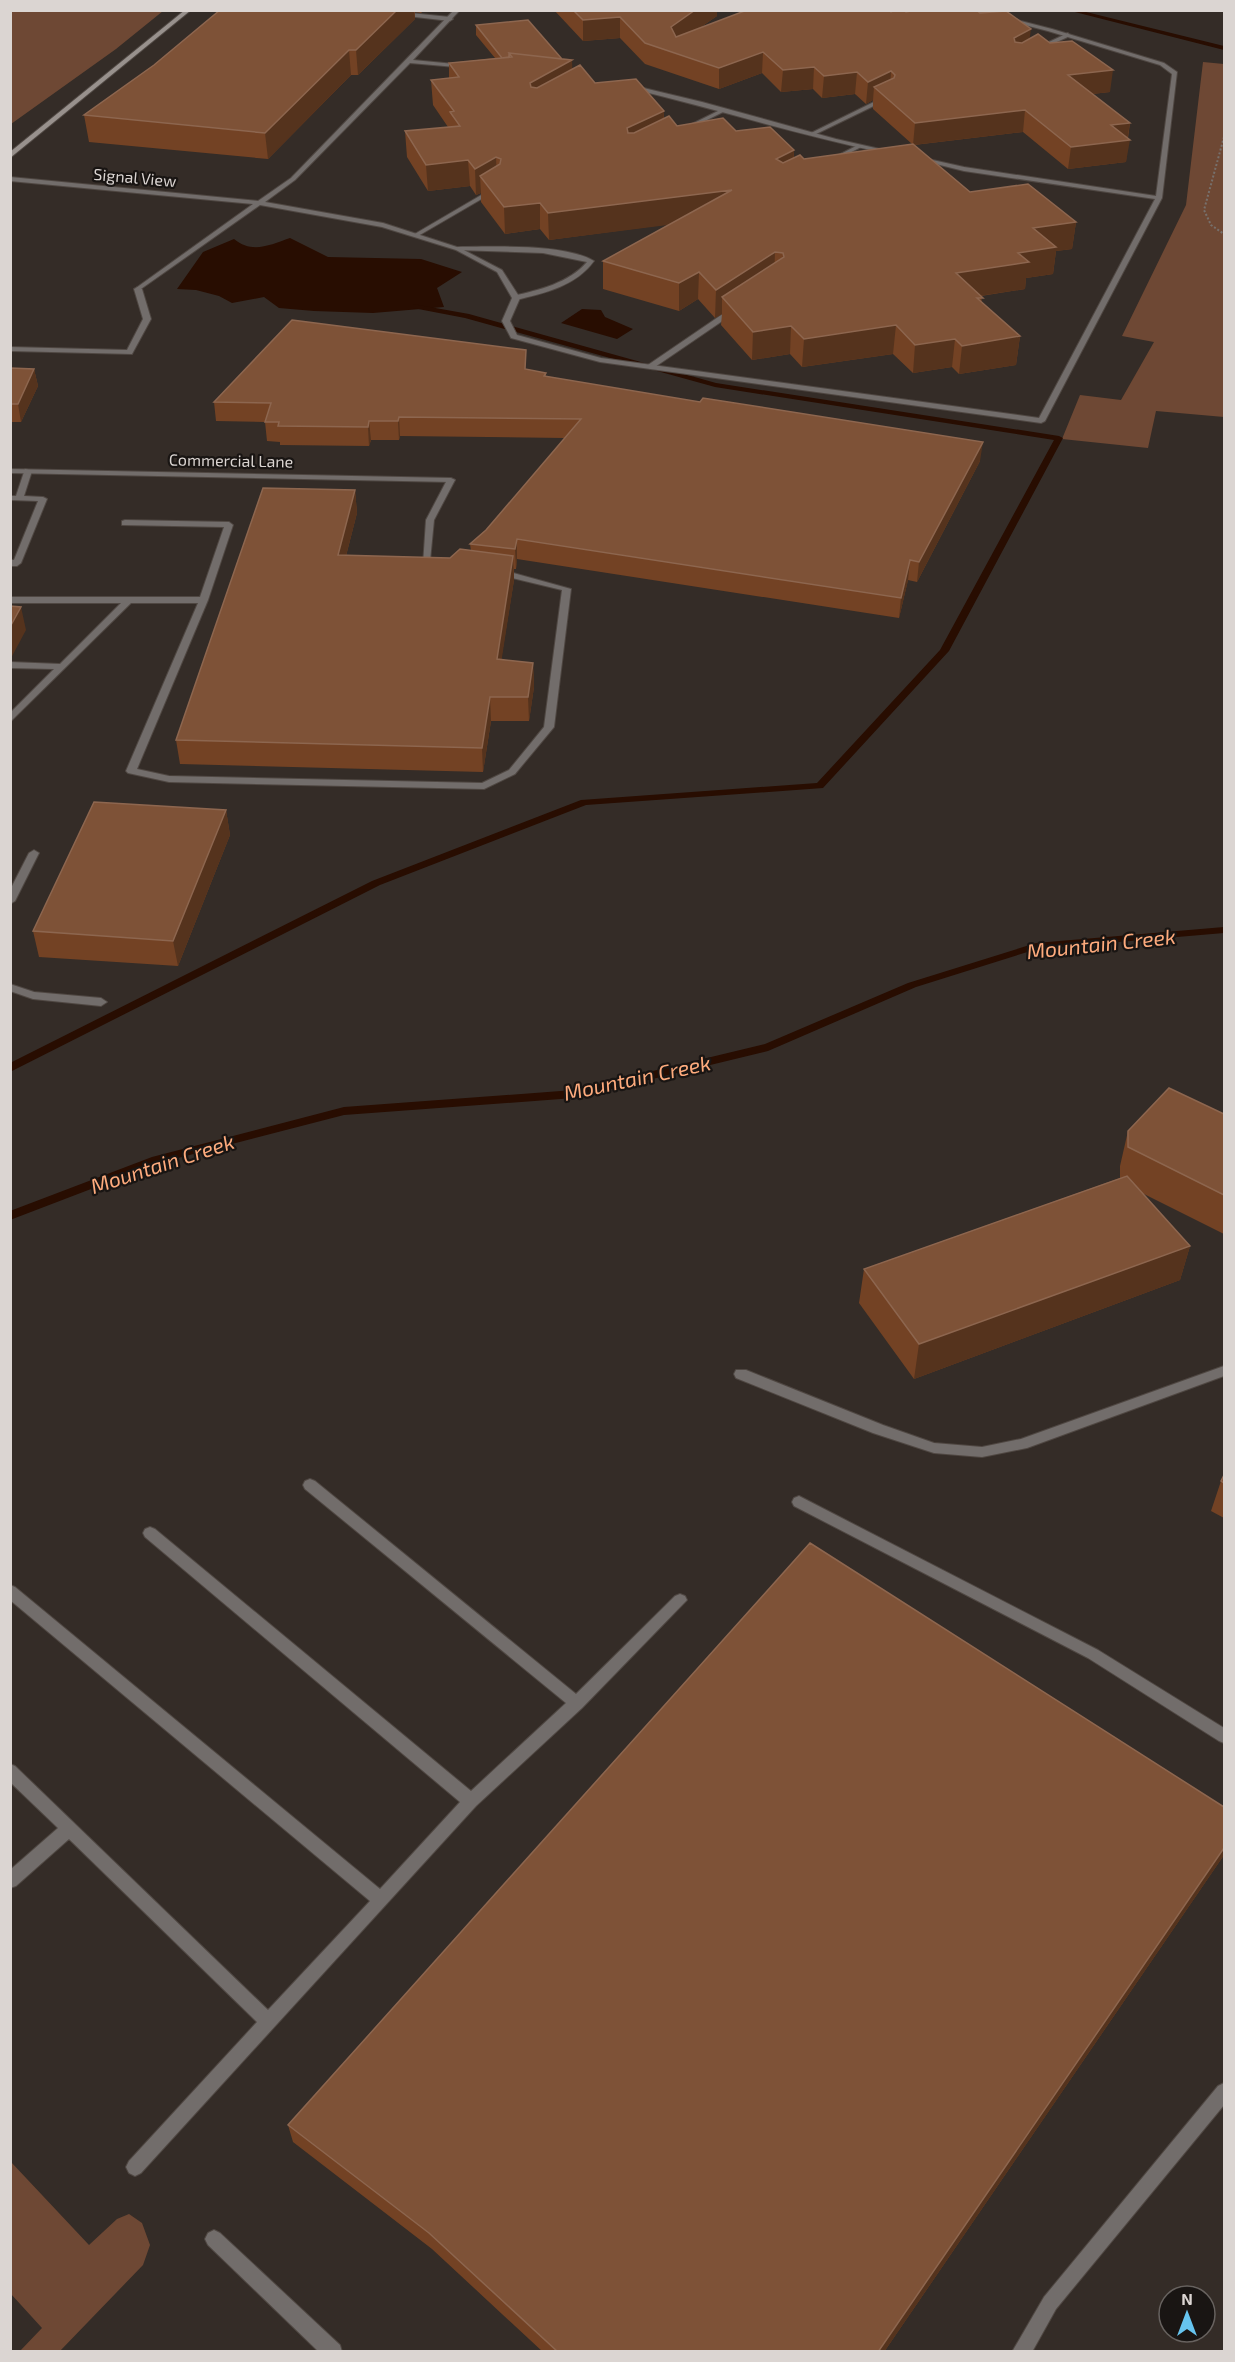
<svg xmlns="http://www.w3.org/2000/svg" width="1235" height="2362" font-family="'Exo 2',sans-serif">
<style>
.green{fill:#6e4834}
.water{fill:#280d01}
.lines{fill:none;stroke-linecap:round;stroke-linejoin:round}
.stream{fill:#280d01;fill-rule:evenodd}
.lane-casing{stroke:#4f4742;stroke-width:2}
.street-casing{stroke:#4f4742;stroke-width:2}
.secondary-casing{stroke:#4f4742;stroke-width:2}
.path{stroke:#77706c;stroke-width:2;stroke-dasharray:2 2;stroke-linecap:butt}
.lane{fill:#726d6b;fill-rule:evenodd}
.street{fill:#726d6b;fill-rule:evenodd}
.secondary{fill:#98918d;fill-rule:evenodd}
.wall{fill:#734224}
.shaded-wall{fill:#55331d}
.building{fill:#7e5237;stroke:#8d664f;stroke-width:1.5}
.labels{text-anchor:middle;dominant-baseline:central;stroke-width:4.5;stroke-linejoin:round;paint-order:stroke}
.far-street-label{font-size:16px;fill:#dbd5d2;stroke:#191513}
.water-label{font-size:21px;font-style:italic;fill:#feab7d;stroke:#191513}
</style>
<rect width="100%" height="100%" fill="#342c27"/>
<!-- green -->
<path class="green" d="M 11,10 L 163,10 L 163,11 L 116,49 L 11,124 Z
M 1203,62 L 1224,64 L 1224,417 L 1156,411 L 1148,448 L 1062,439 L 1080,395 L 1121,400 L 1154,342 L 1122,336 L 1186,205 Z
M 11,2162 L 89,2245 L 117,2219 L 129,2214 L 142,2223 L 150,2245 L 143,2265 L 60,2351 L 20,2351 L 42,2328 L 11,2294 Z"/>
<!-- water -->
<path class="water" d="M 290,238 L 328,257 L 421,259 L 462,272 L 437,288 L 444,307 L 373,313 L 314,311 L 279,308 L 264,297 L 232,303 L 219,296 L 196,290 L 177,289 L 203,252 L 234,239 C 252,254 270,245 290,238 Z
M 582,309 L 601,310 L 605,317 L 633,329 L 617,339 L 561,323 Z"/>
<g class="lines">
<!-- stream -->
<path class="stream" d="M 1067,10 L 1078,10 L 1224,46 L 1224,50 Z
M 413,304 L 469,314 L 716,383 L 1059,436 L 1063,438 L 949,651 L 823,788 L 586,805 L 380,885 L 10,1072 L 10,1063 L 372,881 L 581,800 L 817,783 L 940,650 L 1054,440 L 715,387 L 465,318 L 413,308 Z
M 1224,927 L 1224,933 L 1037,949 L 916,987 L 768,1051 L 574,1098 L 344,1115 L 159,1163 L 10,1220 L 10,1211 L 152,1157 L 344,1107 L 574,1090 L 765,1044 L 908,983 L 1036,943 Z"/>
<!-- lane casing -->
<g class="lane-casing">
<path id="lane" d="M 400,12 L 450,17 L 453,19 L 450,21 L 398,15 Z
M 1068,33 L 1070,36 L 1039,50 L 1034,49 Z
M 886,96 L 888,99 L 814,135 L 809,134 Z
M 722,109 L 727,110 L 687,130 L 682,129 Z
M 858,145 L 863,146 L 834,161 L 829,160 Z
M 495,187 L 497,188 L 497,190 L 418,236 L 413,235 Z
M 458,247 C 494,247 564,243 594,261 C 576,286 545,293 516,300 L 512,298 L 513,296 C 539,290 569,283 587,262 L 543,253 L 456,250 L 456,248 Z
M 138,287 L 142,289 L 151,319 L 132,354 L 10,351 L 10,347 L 127,350 L 143,319 L 134,289 Z
M 730,309 L 737,311 L 652,369 L 645,367 Z
M 25,469 L 32,471 L 24,496 L 43,497 L 47,499 L 21,563 L 17,566 L 10,566 L 10,560 L 14,560 L 38,501 L 10,500 L 10,496 L 16,496 Z
M 448,478 L 455,480 L 434,520 L 430,561 L 441,564 L 437,567 L 423,565 L 426,520 Z
M 125,520 L 229,522 L 233,525 L 208,600 L 137,769 L 169,776 L 482,783 L 509,770 L 544,727 L 562,590 L 496,574 L 495,572 L 499,569 L 571,589 L 554,727 L 515,774 L 484,789 L 169,782 L 128,773 L 126,771 L 198,603 L 131,603 L 10,722 L 10,713 L 54,669 L 10,668 L 10,662 L 60,664 L 121,603 L 10,603 L 10,597 L 200,597 L 224,527 L 122,525 L 122,521 Z
M 34,850 L 39,853 L 15,901 L 10,904 L 10,890 L 29,853 Z
M 10,984 L 34,992 L 101,998 L 107,1002 L 101,1006 L 33,999 L 10,991 Z
M 1224,1366 L 1224,1376 L 1027,1448 L 982,1457 L 934,1453 L 873,1433 L 736,1378 L 734,1374 L 736,1370 L 746,1370 L 883,1425 L 934,1443 L 982,1447 L 1021,1439 Z
M 310,1479 L 315,1481 L 576,1694 L 675,1596 L 680,1594 L 685,1596 L 687,1600 L 582,1708 L 476,1806 L 141,2173 L 135,2176 L 129,2173 L 126,2167 L 129,2161 L 257,2022 L 69,1839 L 16,1886 L 10,1888 L 10,1870 L 58,1828 L 10,1782 L 10,1764 L 15,1766 L 268,2010 L 370,1901 L 10,1600 L 10,1585 L 15,1587 L 380,1889 L 460,1802 L 145,1537 L 143,1533 L 145,1529 L 150,1527 L 155,1529 L 471,1791 L 566,1703 L 305,1489 L 303,1485 L 305,1481 Z
M 799,1496 L 1098,1650 L 1224,1728 L 1224,1743 L 1219,1741 L 1088,1658 L 794,1506 L 792,1502 L 794,1498 Z
M 1224,2083 L 1224,2105 L 1056,2309 L 1032,2352 L 1012,2352 L 1044,2297 L 1218,2086 Z
M 214,2230 L 220,2233 L 340,2345 L 342,2352 L 319,2352 L 208,2245 L 205,2239 L 208,2233 Z"/>
</g>
<!-- street casing -->
<g class="street-casing">
<path id="street" d="M 454,10 L 460,10 L 413,60 L 465,65 L 467,68 L 410,63 L 295,180 L 265,202 L 383,223 L 460,248 L 502,270 L 520,298 L 510,321 L 517,335 L 601,358 L 1039,418 L 1155,199 L 964,171 L 916,159 L 919,157 L 964,167 L 1156,196 L 1172,74 L 1160,65 L 1048,31 L 967,10 L 978,10 L 1052,29 L 1164,63 L 1177,72 L 1162,198 L 1045,421 L 1041,423 L 600,362 L 511,338 L 502,321 L 512,298 L 497,272 L 456,250 L 382,227 L 260,205 L 138,291 L 136,290 L 136,288 L 253,204 L 10,181 L 10,177 L 258,201 L 291,178 Z
M 631,85 L 702,102 L 836,139 L 893,152 L 890,154 C 802,136 716,109 629,88 Z
M 10,469 L 451,478 L 455,480 L 451,482 L 10,473 Z"/>
</g>
<!-- secondary casing -->
<g class="secondary-casing">
<path id="secondary" d="M 185,10 L 191,10 L 10,158 L 10,152 Z"/>
</g>
<!-- path -->
<path class="path" d="M 1224,137 L 1204,210 L 1211,225 L 1224,234"/>
<!-- lane -->
<use href="#lane" class="lane"/>
<!-- street -->
<use href="#street" class="street"/>
<!-- secondary -->
<use href="#secondary" class="secondary"/>
</g>
<!-- wall -->
<path class="wall" d="M 220,10 L 424,10 L 421,13 L 415,12 L 415,19 L 358,75 L 351,75 L 268,159 L 89,142 L 84,115 L 154,65 Z
M 554,10 L 717,10 L 717,16 L 698,29 L 747,10 L 894,10 L 980,13 L 1029,38 L 1110,92 L 1092,94 L 1130,123 L 1128,138 L 1126,162 L 1068,169 L 1023,132 L 914,145 L 970,192 L 1076,222 L 1072,249 L 1056,251 L 1053,274 L 1026,278 L 1025,289 L 981,296 L 982,303 L 1020,336 L 1016,365 L 959,374 L 952,367 L 913,373 L 893,354 L 802,367 L 790,354 L 752,360 L 721,325 L 722,314 L 715,318 L 698,299 L 679,311 L 603,289 L 603,261 L 670,224 L 549,240 L 540,229 L 505,234 L 481,202 L 481,193 L 476,195 L 470,186 L 428,191 L 407,157 L 405,131 L 448,127 L 433,105 L 431,80 L 449,78 L 449,63 L 495,58 L 476,35 L 476,25 L 562,59 L 573,69 L 595,83 L 664,111 L 664,119 L 677,126 L 736,131 L 794,150 L 794,158 L 804,159 L 912,144 L 873,109 L 873,100 L 866,104 L 855,94 L 822,98 L 813,89 L 781,92 L 762,73 L 719,89 L 645,64 L 620,38 L 583,41 Z
M 10,368 L 34,369 L 38,386 L 21,422 L 10,422 Z
M 526,369 L 546,373 L 546,376 L 980,461 L 917,582 L 908,580 L 899,618 L 517,559 L 516,569 L 514,569 L 514,580 L 501,660 L 533,663 L 534,687 L 529,721 L 491,721 L 483,772 L 180,764 L 176,740 L 355,490 L 357,513 L 346,556 L 450,558 L 471,551 L 470,544 L 486,530 L 565,438 L 400,436 L 399,440 L 371,440 L 369,446 L 280,445 L 280,442 L 267,441 L 265,422 L 216,421 L 214,402 Z
M 226,810 L 230,835 L 178,966 L 39,957 L 33,931 Z
M 1224,1114 L 1224,1234 L 1142,1193 L 1190,1246 L 1180,1280 L 914,1379 L 859,1303 L 864,1269 L 1120,1178 L 1120,1166 L 1128,1131 Z
M 1224,1475 L 1224,1518 L 1211,1511 L 1221,1481 Z
M 1224,1855 L 884,2352 L 543,2352 L 432,2249 L 293,2142 L 288,2125 Z"/>
<!-- shaded-wall -->
<path class="shaded-wall" d="M 397,10 L 414,10 L 415,19 L 358,75 L 356,50 Z
M 695,10 L 717,10 L 717,16 L 670,48 L 671,27 Z
M 620,17 L 620,38 L 583,41 L 583,20 Z
M 1031,29 L 1028,50 L 1012,59 L 1014,38 Z
M 349,50 L 351,75 L 268,159 L 265,133 Z
M 763,52 L 762,73 L 719,89 L 719,68 Z
M 572,60 L 573,84 L 531,108 L 530,83 Z
M 814,67 L 813,89 L 781,92 L 783,70 Z
M 1113,70 L 1110,92 L 1065,97 L 1068,75 Z
M 891,71 L 890,93 L 874,87 L 873,100 L 866,104 L 868,82 Z
M 857,72 L 855,94 L 822,98 L 824,76 Z
M 1025,110 L 1023,132 L 913,145 L 915,123 Z
M 664,111 L 663,136 L 627,154 L 627,128 Z
M 1130,123 L 1127,140 L 1130,140 L 1126,162 L 1068,169 L 1071,147 L 1111,125 Z
M 794,150 L 793,175 L 776,159 Z
M 496,157 L 497,183 L 480,176 L 481,193 L 476,195 L 475,169 Z
M 468,160 L 470,186 L 428,191 L 426,165 Z
M 732,190 L 731,217 L 549,240 L 548,213 Z
M 540,203 L 540,229 L 505,234 L 504,207 Z
M 1076,222 L 1072,249 L 1056,251 L 1053,274 L 1026,278 L 1025,289 L 953,300 L 956,273 L 1018,253 L 1033,228 Z
M 775,252 L 774,279 L 722,297 L 722,314 L 715,318 L 716,290 Z
M 699,272 L 698,299 L 679,311 L 679,283 Z
M 896,325 L 893,354 L 802,367 L 804,339 Z
M 791,326 L 790,354 L 752,360 L 753,332 Z
M 1020,336 L 1016,365 L 959,374 L 962,346 Z
M 955,339 L 952,367 L 913,373 L 915,345 Z
M 34,369 L 38,386 L 21,422 L 18,404 Z
M 399,417 L 400,436 L 399,440 L 398,421 Z
M 369,421 L 371,440 L 369,446 L 368,427 Z
M 983,442 L 980,461 L 917,582 L 919,562 Z
M 355,490 L 357,513 L 340,579 L 338,555 Z
M 517,539 L 517,559 L 516,569 L 515,549 Z
M 513,556 L 514,580 L 498,683 L 497,659 Z
M 910,560 L 908,580 L 899,618 L 901,598 Z
M 21,607 L 26,630 L 10,660 L 10,627 Z
M 533,663 L 534,687 L 529,721 L 528,697 Z
M 490,697 L 491,721 L 483,772 L 482,748 Z
M 226,810 L 230,835 L 178,966 L 173,941 Z
M 1190,1246 L 1180,1280 L 914,1379 L 919,1344 Z
M 1224,1848 L 1224,1855 L 884,2352 L 878,2352 Z"/>
<!-- building -->
<path class="building" d="M 220,10 L 397,10 L 356,50 L 349,50 L 265,133 L 84,115 L 154,65 Z
M 573,10 L 695,10 L 671,27 L 676,37 L 747,10 L 888,10 L 891,12 L 895,10 L 905,10 L 906,12 L 916,10 L 976,10 L 980,13 L 1006,11 L 1031,29 L 1014,38 L 1015,42 L 1022,43 L 1038,34 L 1050,43 L 1072,41 L 1113,70 L 1068,75 L 1130,123 L 1111,125 L 1130,140 L 1071,147 L 1025,110 L 915,123 L 874,87 L 894,78 L 895,75 L 891,71 L 868,82 L 857,72 L 824,76 L 814,67 L 783,70 L 763,52 L 719,68 L 645,43 L 620,17 L 583,20 Z
M 528,20 L 562,59 L 509,53 L 509,57 L 502,58 L 476,25 Z
M 509,53 L 572,60 L 530,83 L 531,87 L 537,88 L 580,65 L 595,83 L 636,79 L 664,111 L 627,128 L 628,133 L 634,133 L 669,116 L 677,126 L 723,118 L 736,131 L 770,127 L 794,150 L 776,159 L 783,163 L 800,155 L 804,159 L 913,144 L 970,192 L 1028,184 L 1076,222 L 1033,228 L 1056,247 L 1018,253 L 1029,262 L 956,273 L 983,298 L 977,298 L 1020,336 L 962,346 L 955,339 L 915,345 L 896,325 L 804,339 L 791,326 L 753,332 L 722,297 L 784,257 L 783,253 L 775,252 L 716,290 L 699,272 L 679,283 L 603,261 L 732,190 L 548,213 L 540,203 L 504,207 L 480,176 L 500,164 L 501,159 L 496,157 L 475,169 L 468,160 L 426,165 L 405,131 L 460,126 L 450,112 L 454,111 L 431,80 L 459,77 L 449,63 L 512,57 Z
M 292,320 L 526,350 L 525,369 L 546,373 L 544,376 L 700,402 L 703,398 L 983,442 L 919,562 L 910,560 L 901,598 L 517,539 L 515,549 L 470,544 L 486,530 L 581,419 L 399,417 L 398,421 L 369,421 L 368,427 L 278,426 L 279,422 L 265,422 L 271,403 L 214,402 Z
M 10,368 L 34,369 L 18,404 L 10,404 Z
M 263,488 L 355,490 L 338,555 L 450,558 L 460,549 L 513,556 L 497,659 L 533,663 L 528,697 L 490,697 L 482,748 L 176,740 Z
M 10,606 L 21,607 L 10,627 Z
M 94,802 L 226,810 L 173,941 L 33,931 Z
M 1169,1088 L 1224,1114 L 1224,1195 L 1128,1147 L 1128,1131 Z
M 1127,1176 L 1190,1246 L 919,1344 L 864,1269 Z
M 1224,1475 L 1224,1483 L 1221,1481 Z
M 810,1543 L 1224,1807 L 1224,1848 L 878,2352 L 558,2352 L 429,2233 L 288,2125 Z"/>
<g class="labels">
<!-- far-street labels -->
<g class="far-street-label">
<text transform="translate(135 177) rotate(5)">Signal View</text>
<text transform="translate(231 460) rotate(1)">Commercial Lane</text>
</g>
<!-- water labels -->
<g class="water-label">
<text transform="translate(1101 943) rotate(-6)">Mountain Creek</text>
<text transform="translate(637 1077) rotate(-12)">Mountain Creek</text>
<text transform="translate(162 1163) rotate(-18)">Mountain Creek</text>
</g>
</g>
<!-- border -->
<rect width="1235" height="2362" fill="none" stroke="#dbd5d2" stroke-width="24"/>
<!-- north arrow -->
<g transform="translate(1187 2314)"><circle r="28" fill="#191513" stroke="#67625f" stroke-width="1.5"/>
<path d="M0-4.5L10 22L0 15L-10 22Z" fill="#66c4ef"/>
<text y="-9" font-size="16" font-weight="bold" text-anchor="middle" fill="#dbd5d2">N</text>
</g>
</svg>
